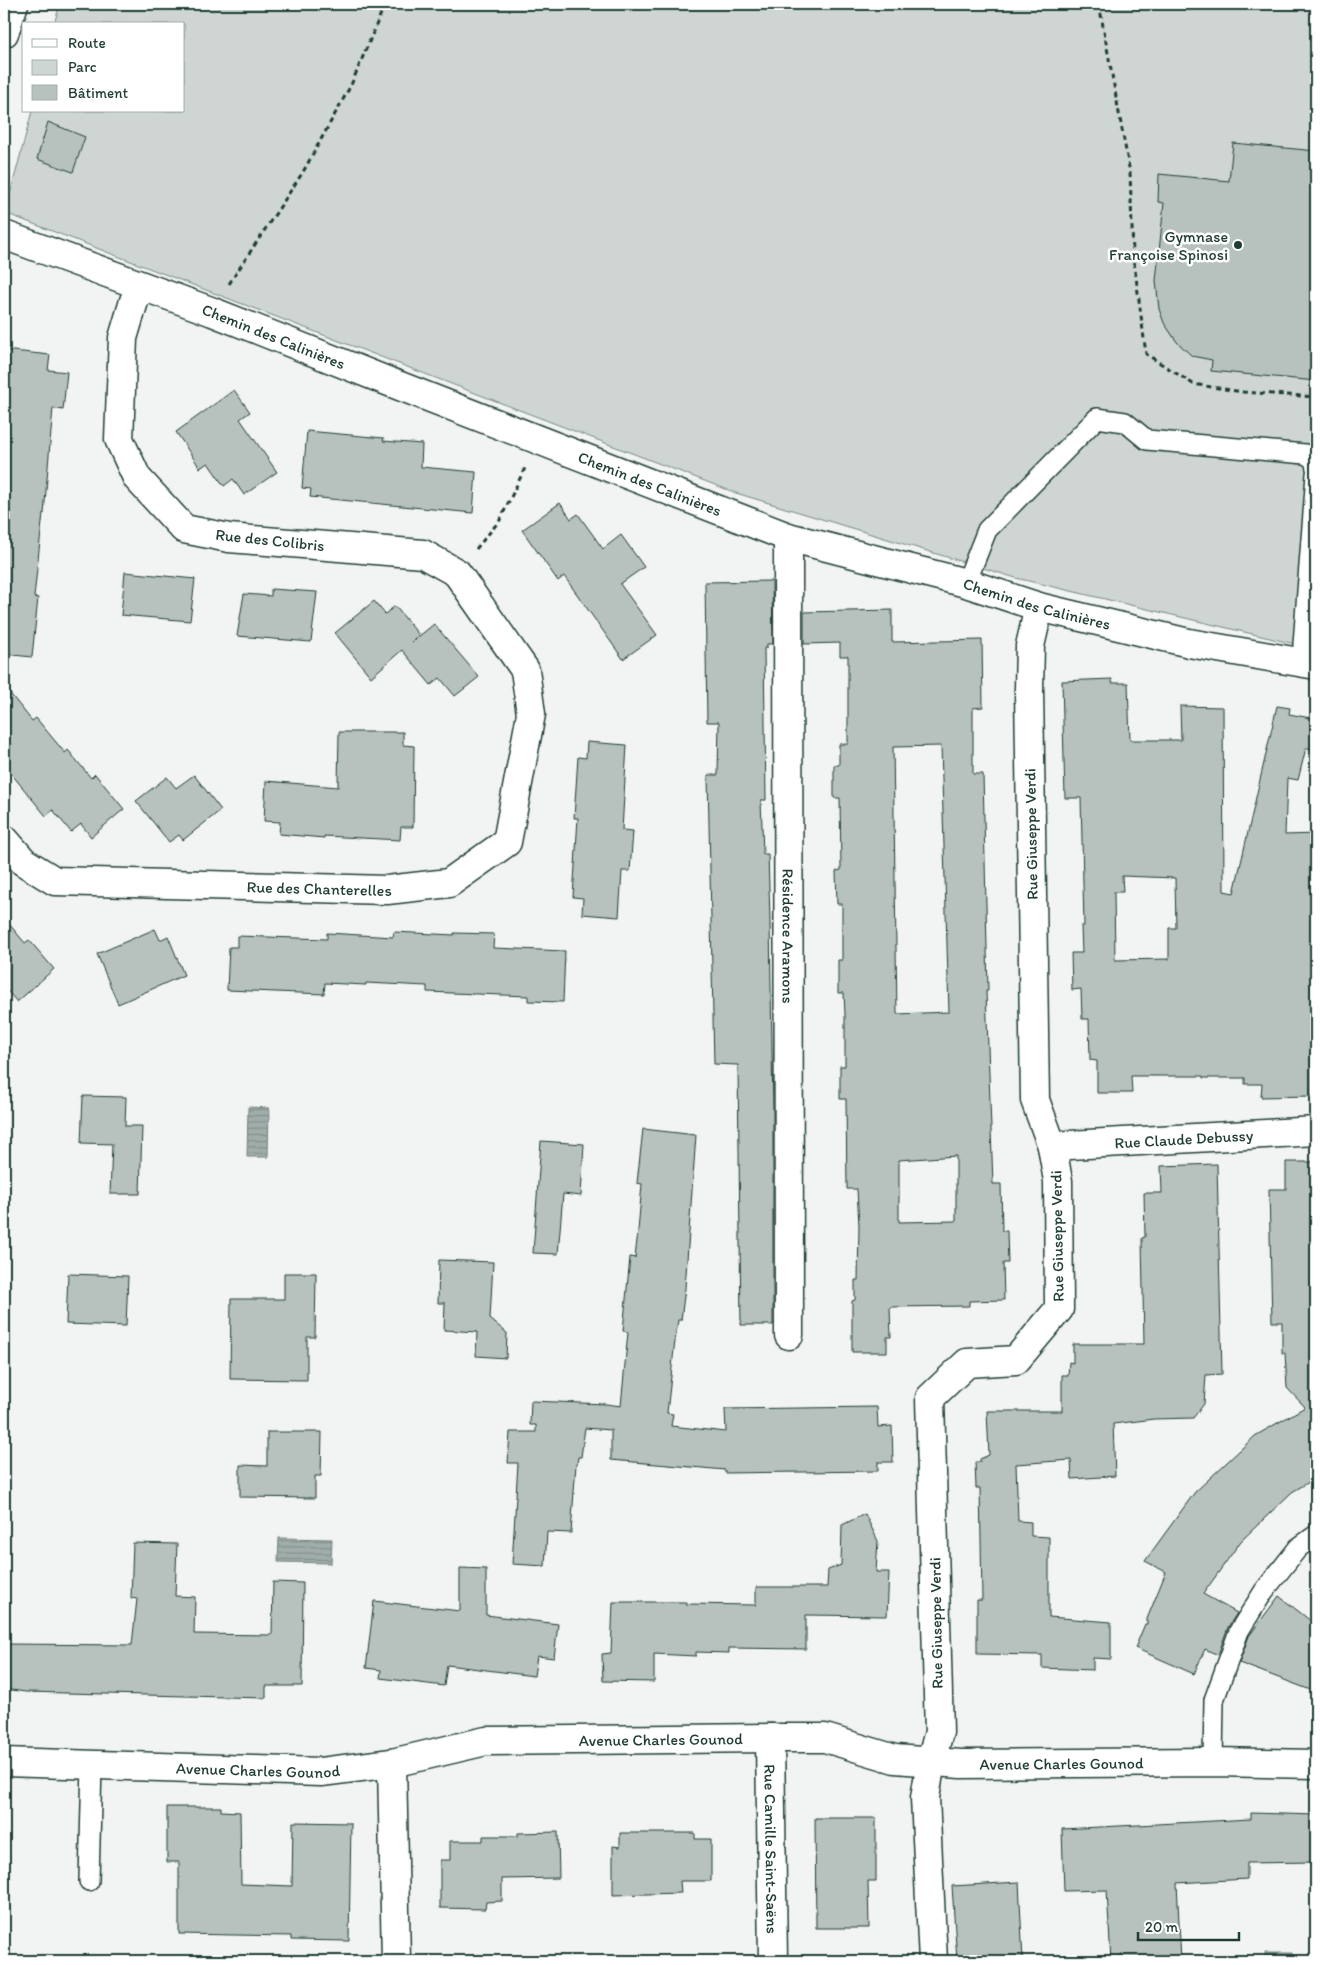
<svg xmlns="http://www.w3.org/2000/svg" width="1320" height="1965" font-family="Itim,sans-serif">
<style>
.green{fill:#ced5d3;stroke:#768984}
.water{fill:url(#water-rules);stroke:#6d807b}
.building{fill:#b7c1bd;stroke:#1f3d34;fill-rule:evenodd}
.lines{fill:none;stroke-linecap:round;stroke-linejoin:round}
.lane-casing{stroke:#1f3d34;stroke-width:22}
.street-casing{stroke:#1f3d34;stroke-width:31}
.secondary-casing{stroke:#1f3d34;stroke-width:31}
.path{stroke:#1f3d34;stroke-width:3;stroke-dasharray:5 4;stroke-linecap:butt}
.lane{stroke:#fff;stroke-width:19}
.street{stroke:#fff;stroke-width:28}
.secondary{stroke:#fff;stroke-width:28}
.poi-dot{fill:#1f3d34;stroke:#fff;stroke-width:2}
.labels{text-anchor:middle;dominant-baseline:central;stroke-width:5;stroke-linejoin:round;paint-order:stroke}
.poi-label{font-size:16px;fill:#1f3d34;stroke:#fff;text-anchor:end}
.street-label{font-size:16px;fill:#1f3d34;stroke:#fff}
</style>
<defs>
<pattern id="water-rules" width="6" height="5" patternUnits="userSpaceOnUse" patternTransform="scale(1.25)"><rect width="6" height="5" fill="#a1adaa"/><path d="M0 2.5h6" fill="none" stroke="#838e8b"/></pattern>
</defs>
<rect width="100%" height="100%" fill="#f2f3f3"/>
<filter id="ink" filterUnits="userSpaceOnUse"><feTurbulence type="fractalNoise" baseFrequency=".02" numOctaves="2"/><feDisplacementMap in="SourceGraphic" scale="10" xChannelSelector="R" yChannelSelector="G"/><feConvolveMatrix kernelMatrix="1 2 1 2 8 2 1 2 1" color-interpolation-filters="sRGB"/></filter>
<g filter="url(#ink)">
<!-- green -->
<path class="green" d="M 60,4 L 1316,4 L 1316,649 L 1016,578 L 736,493 L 5,213 L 32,111 L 184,111 L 184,24 L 54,24 Z"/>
<!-- water -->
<path class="water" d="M 248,1107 L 269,1108 L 268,1157 L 247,1157 Z
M 279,1538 L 332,1539 L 331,1563 L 278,1562 Z
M 1265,1953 L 1292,1953 L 1292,1961 L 1265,1961 Z"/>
<!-- building -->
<path class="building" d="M 48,122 L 85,137 L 73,172 L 37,159 Z
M 1233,143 L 1316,151 L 1316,381 L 1211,371 L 1212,360 L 1192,356 L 1177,342 L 1164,323 L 1159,309 L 1156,281 L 1164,203 L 1158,202 L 1159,174 L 1229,181 Z
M 4,350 L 50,355 L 48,370 L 67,372 L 63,410 L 53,408 L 44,514 L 43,513 L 34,597 L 38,598 L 32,657 L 4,654 Z
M 234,390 L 250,412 L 240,419 L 277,472 L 244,495 L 233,479 L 224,486 L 208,463 L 200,468 L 176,432 Z
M 307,431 L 384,438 L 383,441 L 422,444 L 421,467 L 476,472 L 473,513 L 310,497 L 311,489 L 302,488 Z
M 560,503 L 571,519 L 578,514 L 603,549 L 621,535 L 644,567 L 620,584 L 657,635 L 623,659 L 564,576 L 558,581 L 522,530 Z
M 125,572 L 195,579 L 190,621 L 121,615 Z
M 772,581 L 773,644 L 767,644 L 767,648 L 764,648 L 766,800 L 761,800 L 763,854 L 768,854 L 770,920 L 773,1114 L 773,1325 L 741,1325 L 738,1065 L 714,1064 L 708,775 L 718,775 L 719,722 L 707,722 L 705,582 Z
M 271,589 L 317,592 L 311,642 L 237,636 L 244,594 L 271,596 Z
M 374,601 L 385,614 L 395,606 L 419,635 L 412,642 L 434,624 L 479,677 L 455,696 L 440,678 L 431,685 L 402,650 L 371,677 L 335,633 Z
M 892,610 L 892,642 L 982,640 L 983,707 L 973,708 L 973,774 L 983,774 L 988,991 L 986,991 L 993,1184 L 1001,1184 L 1002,1231 L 1007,1231 L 1008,1263 L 1003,1263 L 1004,1300 L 969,1301 L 969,1306 L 890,1307 L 891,1337 L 887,1337 L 887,1352 L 852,1352 L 852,1301 L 855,1300 L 855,1280 L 858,1280 L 859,1226 L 857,1189 L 847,1189 L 846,1099 L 840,1099 L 840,1066 L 845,1066 L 845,1014 L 844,993 L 838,993 L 838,960 L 842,960 L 842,904 L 837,904 L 836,871 L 841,870 L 840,798 L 834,798 L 834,765 L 839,765 L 839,744 L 848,744 L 848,656 L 840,656 L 840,643 L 804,644 L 804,612 ZM 941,746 L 949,1012 L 897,1014 L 893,747 ZM 956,1156 L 956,1221 L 899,1222 L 899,1160 Z
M 1112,679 L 1112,683 L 1128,683 L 1130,740 L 1181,740 L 1180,706 L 1223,707 L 1224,891 L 1234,893 L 1277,706 L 1290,708 L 1289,714 L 1316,719 L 1316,749 L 1306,748 L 1298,780 L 1287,778 L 1285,835 L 1316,834 L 1316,1049 L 1314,1049 L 1313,1096 L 1261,1097 L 1262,1084 L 1245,1084 L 1245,1078 L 1203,1078 L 1203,1076 L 1131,1076 L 1132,1093 L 1097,1093 L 1097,1061 L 1090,1060 L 1089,1019 L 1082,1019 L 1081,989 L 1072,990 L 1071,953 L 1082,953 L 1081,926 L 1084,926 L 1081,798 L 1065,798 L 1062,681 ZM 1122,876 L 1175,878 L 1176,928 L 1169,928 L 1169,959 L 1115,960 L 1114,892 L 1123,892 Z
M 4,686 L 32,721 L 36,718 L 65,753 L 68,750 L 91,778 L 95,774 L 124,809 L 91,837 L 81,824 L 71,832 L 53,810 L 46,816 L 4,765 Z
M 339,732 L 403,732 L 403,745 L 414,746 L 413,827 L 401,827 L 400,840 L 324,836 L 324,838 L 279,834 L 280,822 L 264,821 L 266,781 L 338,787 Z
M 587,742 L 627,745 L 622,830 L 633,831 L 630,871 L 622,871 L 619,917 L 582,914 L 583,898 L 573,897 L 578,818 L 574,818 L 578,757 L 586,758 Z
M 194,775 L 221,810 L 183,840 L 179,835 L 169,842 L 136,801 L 167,777 L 176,788 Z
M 4,918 L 25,943 L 29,940 L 54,969 L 17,1002 L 4,987 Z
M 155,929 L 160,940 L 168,936 L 184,975 L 118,1004 L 97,954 Z
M 394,932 L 454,935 L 454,933 L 494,934 L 493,948 L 565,951 L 563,1002 L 528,1001 L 528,996 L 427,992 L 427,986 L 366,983 L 366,985 L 325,983 L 324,994 L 227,990 L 229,947 L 237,947 L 237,936 L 327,939 L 327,933 L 393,937 Z
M 83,1096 L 126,1097 L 125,1126 L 142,1126 L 140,1194 L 110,1194 L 112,1144 L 81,1143 Z
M 643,1129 L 696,1135 L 685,1288 L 681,1320 L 678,1320 L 674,1349 L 667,1413 L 673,1414 L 671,1426 L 726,1432 L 725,1409 L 877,1407 L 878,1427 L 892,1426 L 893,1462 L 878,1462 L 878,1471 L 725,1473 L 725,1470 L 611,1460 L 611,1430 L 585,1428 L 581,1457 L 578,1457 L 577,1464 L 576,1464 L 571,1533 L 547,1532 L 545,1566 L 512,1564 L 518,1463 L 508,1463 L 510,1432 L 536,1432 L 536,1425 L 530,1425 L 531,1401 L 606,1404 L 621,1406 L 628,1332 L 623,1331 L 630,1257 L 635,1258 L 638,1231 L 642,1184 L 637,1183 Z
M 541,1141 L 584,1144 L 581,1196 L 563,1194 L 558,1254 L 533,1253 Z
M 1286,1162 L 1316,1162 L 1316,1478 L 1292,1492 L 1241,1541 L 1203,1594 L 1237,1613 L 1228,1627 L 1218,1655 L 1205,1649 L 1194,1674 L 1135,1648 L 1145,1624 L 1147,1624 L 1147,1619 L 1166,1572 L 1145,1561 L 1195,1492 L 1255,1436 L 1305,1407 L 1287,1388 L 1285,1353 L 1282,1353 L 1282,1322 L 1272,1322 L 1269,1189 L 1286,1189 Z
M 1217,1164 L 1222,1374 L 1206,1375 L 1204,1404 L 1193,1418 L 1154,1419 L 1113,1424 L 1115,1476 L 1072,1479 L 1071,1460 L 1016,1464 L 1018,1521 L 1031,1522 L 1031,1536 L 1049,1537 L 1049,1617 L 1111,1622 L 1111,1659 L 1093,1658 L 1093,1670 L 1042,1668 L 1042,1655 L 977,1654 L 977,1600 L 982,1600 L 981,1539 L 980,1488 L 976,1488 L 975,1462 L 980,1462 L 980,1459 L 989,1455 L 987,1411 L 1062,1411 L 1062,1375 L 1068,1375 L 1069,1362 L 1073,1363 L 1073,1344 L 1144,1344 L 1142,1238 L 1145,1237 L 1144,1193 L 1162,1193 L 1161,1166 Z
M 439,1260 L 493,1262 L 490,1319 L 507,1333 L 506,1358 L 476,1356 L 477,1332 L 444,1330 L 445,1303 L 438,1303 Z
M 284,1273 L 316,1273 L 315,1337 L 307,1337 L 307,1380 L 230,1379 L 231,1299 L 284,1299 Z
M 68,1274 L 128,1276 L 126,1326 L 66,1324 Z
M 267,1432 L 322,1432 L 321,1476 L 315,1476 L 315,1498 L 240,1497 L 240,1465 L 267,1466 Z
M 865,1514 L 878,1541 L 876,1572 L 889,1572 L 887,1616 L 806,1615 L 806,1649 L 729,1648 L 729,1653 L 696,1652 L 696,1656 L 654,1654 L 654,1682 L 603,1681 L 602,1654 L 611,1653 L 613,1602 L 686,1602 L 686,1604 L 756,1605 L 756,1587 L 827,1587 L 828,1570 L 841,1565 L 842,1525 Z
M 133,1543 L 177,1544 L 175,1596 L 195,1597 L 194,1634 L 272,1635 L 273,1582 L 303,1583 L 302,1686 L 266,1686 L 266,1698 L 26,1692 L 4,1689 L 4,1644 L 132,1645 L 137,1599 L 131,1598 Z
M 460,1568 L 486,1569 L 486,1615 L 558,1624 L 554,1658 L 537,1656 L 534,1676 L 447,1665 L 444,1686 L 380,1678 L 381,1670 L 366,1668 L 374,1601 L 460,1611 Z
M 1279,1596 L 1316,1625 L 1316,1692 L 1239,1663 L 1249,1636 Z
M 167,1807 L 221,1807 L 221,1811 L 240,1812 L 241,1884 L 292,1886 L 293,1822 L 351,1823 L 349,1941 L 291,1940 L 291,1936 L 179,1934 L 179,1862 L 167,1862 Z
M 1251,1813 L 1316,1815 L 1316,1862 L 1247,1863 L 1247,1879 L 1177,1883 L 1181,1961 L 1111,1961 L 1107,1890 L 1064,1891 L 1062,1829 L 1251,1819 Z
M 815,1818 L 876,1818 L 876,1881 L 868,1881 L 869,1928 L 816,1928 Z
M 558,1832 L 559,1878 L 502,1879 L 502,1901 L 486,1902 L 485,1909 L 440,1908 L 440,1860 L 450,1860 L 450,1841 L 483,1841 L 483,1836 L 518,1836 L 518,1833 Z
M 620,1833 L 695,1833 L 695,1839 L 711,1839 L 711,1881 L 680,1881 L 681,1893 L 613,1895 L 613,1846 L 620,1847 Z
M 1019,1882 L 1023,1961 L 957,1961 L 952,1886 Z"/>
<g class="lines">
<!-- lane casing -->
<g class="lane-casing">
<path id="lane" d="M 966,583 L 987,530 L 1097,418 L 1125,422 L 1147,440 L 1305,454 L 1314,459 L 1316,468
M 1303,663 L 1303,644 L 1316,474
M 1213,1762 L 1214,1700 L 1239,1631 L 1264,1591 L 1298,1548 L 1316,1535
M 89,1881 L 92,1765"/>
</g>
<!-- street casing -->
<g class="street-casing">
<g id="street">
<path id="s1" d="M 4,235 L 213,312 L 387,381 L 788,537 L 966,583 L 1039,607 L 1189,643 L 1316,665"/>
<path id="s2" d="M 788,537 L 789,1335"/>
<path id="s3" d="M 4,839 L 24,862 L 55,881 L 387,890 L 449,883 L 507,842 L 531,714 L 525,670 L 457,573 L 423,554 L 229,538 L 184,529 L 137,478 L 119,439 L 123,338 L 134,301 L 141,286"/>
<path id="s4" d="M 1052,1146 L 1316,1131"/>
<path id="s5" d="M 770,1738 L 773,1961"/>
<path id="s6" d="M 4,1762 L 321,1772 L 392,1763 L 486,1741 L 770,1738 L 825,1738 L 895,1759 L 961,1764 L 1213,1762 L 1316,1764"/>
<path d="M 392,1763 L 396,1961"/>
<path d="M 933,1961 L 925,1798 L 931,1761 L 939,1732 L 930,1398 L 967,1363 L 1016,1360 L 1059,1309 L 1058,1181 L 1052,1146 L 1035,1100 L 1029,688 L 1030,646 L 1039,607"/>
</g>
</g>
<!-- secondary casing -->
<g class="secondary-casing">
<path id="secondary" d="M 4,33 L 14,4"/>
</g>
<!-- path -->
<path class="path" d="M 1099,4 L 1130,173 L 1133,254 L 1146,354 L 1193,384 L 1243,392 L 1316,397
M 229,284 L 303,172 L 351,85 L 385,4
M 476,549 L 500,520 L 525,468"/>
<!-- lane -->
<use href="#lane" class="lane"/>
<!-- street -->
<use href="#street" class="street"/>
<!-- secondary -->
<use href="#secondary" class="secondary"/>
</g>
</g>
<!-- markers -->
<circle class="poi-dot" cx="1238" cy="245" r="5"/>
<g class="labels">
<!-- poi labels -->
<g class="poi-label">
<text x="1228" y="236">Gymnase<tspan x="1228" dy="18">Françoise Spinosi</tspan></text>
</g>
<!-- street labels -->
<g class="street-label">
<text stroke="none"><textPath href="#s1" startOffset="288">Chemin des Calinières</textPath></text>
<text stroke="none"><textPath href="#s1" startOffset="692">Chemin des Calinières</textPath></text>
<text transform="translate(270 540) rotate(6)">Rue des Colibris</text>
<text stroke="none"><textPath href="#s1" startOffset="1098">Chemin des Calinières</textPath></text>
<text transform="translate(1031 834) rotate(-91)">Rue Giuseppe Verdi</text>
<text stroke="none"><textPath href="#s3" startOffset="331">Rue des Chanterelles</textPath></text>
<text stroke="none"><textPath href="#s2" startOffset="399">Résidence Aramons</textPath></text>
<text stroke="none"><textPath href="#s4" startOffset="132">Rue Claude Debussy</textPath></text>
<text transform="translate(1057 1236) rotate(-91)">Rue Giuseppe Verdi</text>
<text transform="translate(936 1623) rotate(-91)">Rue Giuseppe Verdi</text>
<text stroke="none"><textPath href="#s6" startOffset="660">Avenue Charles Gounod</textPath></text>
<text stroke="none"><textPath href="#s6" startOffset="1064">Avenue Charles Gounod</textPath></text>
<text stroke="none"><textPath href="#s6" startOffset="254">Avenue Charles Gounod</textPath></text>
<text stroke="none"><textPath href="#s5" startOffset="111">Rue Camille Saint-Saëns</textPath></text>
</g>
</g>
<!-- margin -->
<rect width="1320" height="1965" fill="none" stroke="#fff" stroke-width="20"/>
<rect x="10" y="10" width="1300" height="1945" fill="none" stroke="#1f3d34" stroke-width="2" filter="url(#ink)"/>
<!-- legend -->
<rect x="22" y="22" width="162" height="90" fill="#ffffff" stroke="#a5b1ae"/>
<rect x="32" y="39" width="25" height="8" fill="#ffffff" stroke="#a5b1ae"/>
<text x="68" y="48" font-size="15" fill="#1f3d34">Route</text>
<rect x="32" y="60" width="25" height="15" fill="#ced5d3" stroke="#a5b1ae"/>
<text x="68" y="72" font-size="15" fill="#1f3d34">Parc</text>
<rect x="32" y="85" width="25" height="15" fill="#b7c1bd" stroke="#a5b1ae"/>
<text x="68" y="98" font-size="15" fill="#1f3d34">Bâtiment</text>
<!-- scale -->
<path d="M1138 1932v8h101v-8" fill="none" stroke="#1f3d34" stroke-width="2.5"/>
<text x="1145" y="1932" font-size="15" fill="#1f3d34" stroke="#ffffff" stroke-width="4" paint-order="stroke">20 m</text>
</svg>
